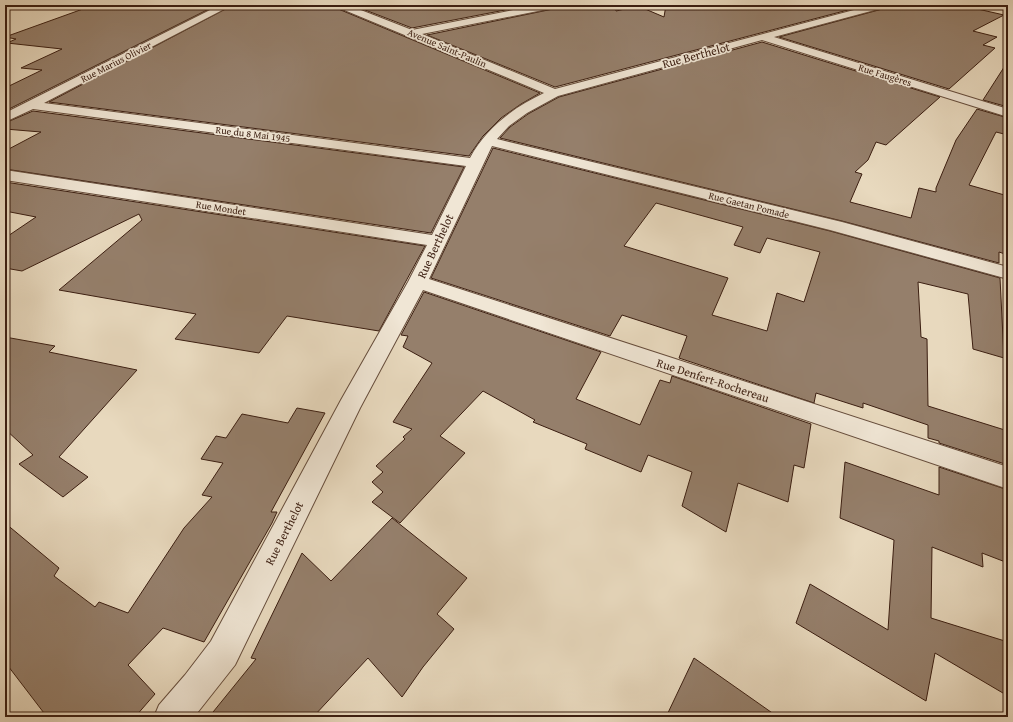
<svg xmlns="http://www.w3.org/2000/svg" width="1013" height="722" font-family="'Gentium Book Plus',serif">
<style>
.building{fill:#957f6b;stroke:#3b1e11;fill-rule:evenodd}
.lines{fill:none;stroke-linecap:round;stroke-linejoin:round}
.minor-casing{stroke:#664d3c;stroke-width:2}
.minor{fill:#f0e6d5;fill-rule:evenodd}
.labels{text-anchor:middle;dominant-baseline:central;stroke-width:3.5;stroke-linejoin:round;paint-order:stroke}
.far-street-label{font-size:10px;fill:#3b1e11;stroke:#f0e6d5}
.street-label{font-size:12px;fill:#3b1e11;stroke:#f0e6d5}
</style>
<rect width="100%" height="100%" fill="#e8d9be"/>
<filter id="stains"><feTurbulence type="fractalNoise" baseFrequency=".005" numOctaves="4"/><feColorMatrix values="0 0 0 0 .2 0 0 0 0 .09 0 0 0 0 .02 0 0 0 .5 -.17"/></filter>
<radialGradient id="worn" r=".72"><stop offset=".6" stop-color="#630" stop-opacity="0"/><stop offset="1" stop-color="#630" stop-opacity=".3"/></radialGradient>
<!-- building -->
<path class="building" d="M 94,5 L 217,5 L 5,111 L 5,88 L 42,70 L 21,68 L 62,49 L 7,43 L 16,39 L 5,37 Z
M 233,5 L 334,5 L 336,8 L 540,93 L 521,104 L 501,118 L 483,136 L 469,156 L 49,102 Z
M 352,5 L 531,5 L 412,28 Z
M 559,5 L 615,5 L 616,11 L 638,6 L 664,17 L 666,5 L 867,5 L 555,87 L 427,35 L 553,9 Z
M 890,5 L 960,5 L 1004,15 L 973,31 L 997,37 L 983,45 L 995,48 L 949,89 L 779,37 L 886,8 Z
M 762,42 L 940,97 L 886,145 L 876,142 L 868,160 L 855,172 L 862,174 L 850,202 L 911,218 L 919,188 L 936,192 L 936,188 L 956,140 L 977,109 L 1008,118 L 1008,135 L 996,132 L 969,185 L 1008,196 L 1008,255 L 999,252 L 999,263 L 842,221 L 500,138 L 510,127 L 528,114 L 559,97 Z
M 1008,61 L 1008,107 L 983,100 Z
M 33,111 L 464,167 L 431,233 L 5,169 L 5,151 L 41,132 L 5,129 L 5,123 Z
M 493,148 L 830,231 L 1000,278 L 1004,358 L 973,349 L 968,294 L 918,282 L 921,337 L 927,339 L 928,406 L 1008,431 L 1008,465 L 939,443 L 939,441 L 928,438 L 928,425 L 863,403 L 863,408 L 816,393 L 814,403 L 679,358 L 687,336 L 622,315 L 610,336 L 431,278 ZM 656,203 L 743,227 L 734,245 L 760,253 L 767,238 L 820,252 L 804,302 L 777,293 L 767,331 L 712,315 L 728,278 L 624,246 Z
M 5,182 L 425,246 L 379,331 L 287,316 L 259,353 L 175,339 L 196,314 L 59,290 L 142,220 L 139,214 L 22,271 L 5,268 L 5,238 L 36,217 L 5,211 Z
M 424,292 L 601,352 L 576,399 L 640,425 L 660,380 L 670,383 L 672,376 L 811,424 L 804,468 L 794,465 L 788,502 L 738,483 L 726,532 L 682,506 L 692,472 L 648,455 L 641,472 L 585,449 L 587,444 L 533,422 L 535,420 L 483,391 L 440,436 L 465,453 L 400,523 L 372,502 L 383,492 L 372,482 L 383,472 L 376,466 L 405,439 L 403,437 L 412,429 L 393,422 L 432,363 L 403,347 L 408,336 L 401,335 Z
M 5,337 L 55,346 L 49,352 L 137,370 L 59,457 L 88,477 L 63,497 L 19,464 L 33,455 L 5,429 Z
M 297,408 L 325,413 L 271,512 L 277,512 L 272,523 L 204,642 L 163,628 L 128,665 L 155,694 L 135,717 L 47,717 L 5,662 L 5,523 L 59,568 L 54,576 L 95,607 L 99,602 L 128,613 L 184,528 L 212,497 L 202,495 L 223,463 L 201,459 L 216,436 L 226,438 L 242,414 L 288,423 Z
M 845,462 L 939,495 L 939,467 L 1008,490 L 1008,563 L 982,553 L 983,567 L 932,547 L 931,618 L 1008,642 L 1008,696 L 935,653 L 926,701 L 796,623 L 810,584 L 888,630 L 894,540 L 840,518 Z
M 392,518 L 467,578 L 437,614 L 454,629 L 423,667 L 402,697 L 368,658 L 313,717 L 209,717 L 256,659 L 251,658 L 302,553 L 331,581 Z
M 694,658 L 778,717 L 666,717 Z"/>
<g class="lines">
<!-- minor casing -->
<g class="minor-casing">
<path id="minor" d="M 220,5 L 232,5 L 44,103 L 470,158 C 486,128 514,107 544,93 L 337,7 L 335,5 L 348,5 L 412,30 L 539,5 L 558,5 L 553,8 L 422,34 L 555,89 L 873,5 L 888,5 L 886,7 L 774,37 L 1008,109 L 1008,117 L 762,40 L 558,96 L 527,113 L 509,126 L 497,139 L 842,222 L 1008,267 L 1008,279 L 830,230 L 492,146 L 429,279 L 1008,467 L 1008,489 L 423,290 L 360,408 L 235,665 L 194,717 L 154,717 L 159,705 L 185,675 L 211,641 L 341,400 L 408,282 L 427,245 L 5,180 L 5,170 L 432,235 L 466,166 L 33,109 L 5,122 L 5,113 Z"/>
</g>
<!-- minor -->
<use href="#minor" class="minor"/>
</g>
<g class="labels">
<!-- far-street labels -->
<g class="far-street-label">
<text transform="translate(447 48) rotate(23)">Avenue Saint-Paulin</text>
<text transform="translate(116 62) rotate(-27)">Rue Marius Olivier</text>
<text transform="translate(885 75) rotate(17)">Rue Faugères</text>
<text transform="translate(253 134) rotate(7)">Rue du 8 Mai 1945</text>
<text transform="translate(749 205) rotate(14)">Rue Gaetan Pomade</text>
<text transform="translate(221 208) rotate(9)">Rue Mondet</text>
</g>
<!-- street labels -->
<g class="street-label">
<text transform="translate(696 55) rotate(-15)">Rue Berthelot</text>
<text transform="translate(435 246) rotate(-65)">Rue Berthelot</text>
<text transform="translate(713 380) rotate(18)">Rue Denfert-Rochereau</text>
<text transform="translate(284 533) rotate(-63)">Rue Berthelot</text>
</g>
</g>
<!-- margin -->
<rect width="1013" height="722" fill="none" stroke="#e8d9be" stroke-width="20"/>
<rect x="6" y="6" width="1001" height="710" fill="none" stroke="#3b1e11" stroke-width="2"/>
<rect x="10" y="10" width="993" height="702" fill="none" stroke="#3b1e11"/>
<rect width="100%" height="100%" filter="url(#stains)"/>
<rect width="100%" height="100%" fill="url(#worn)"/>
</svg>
